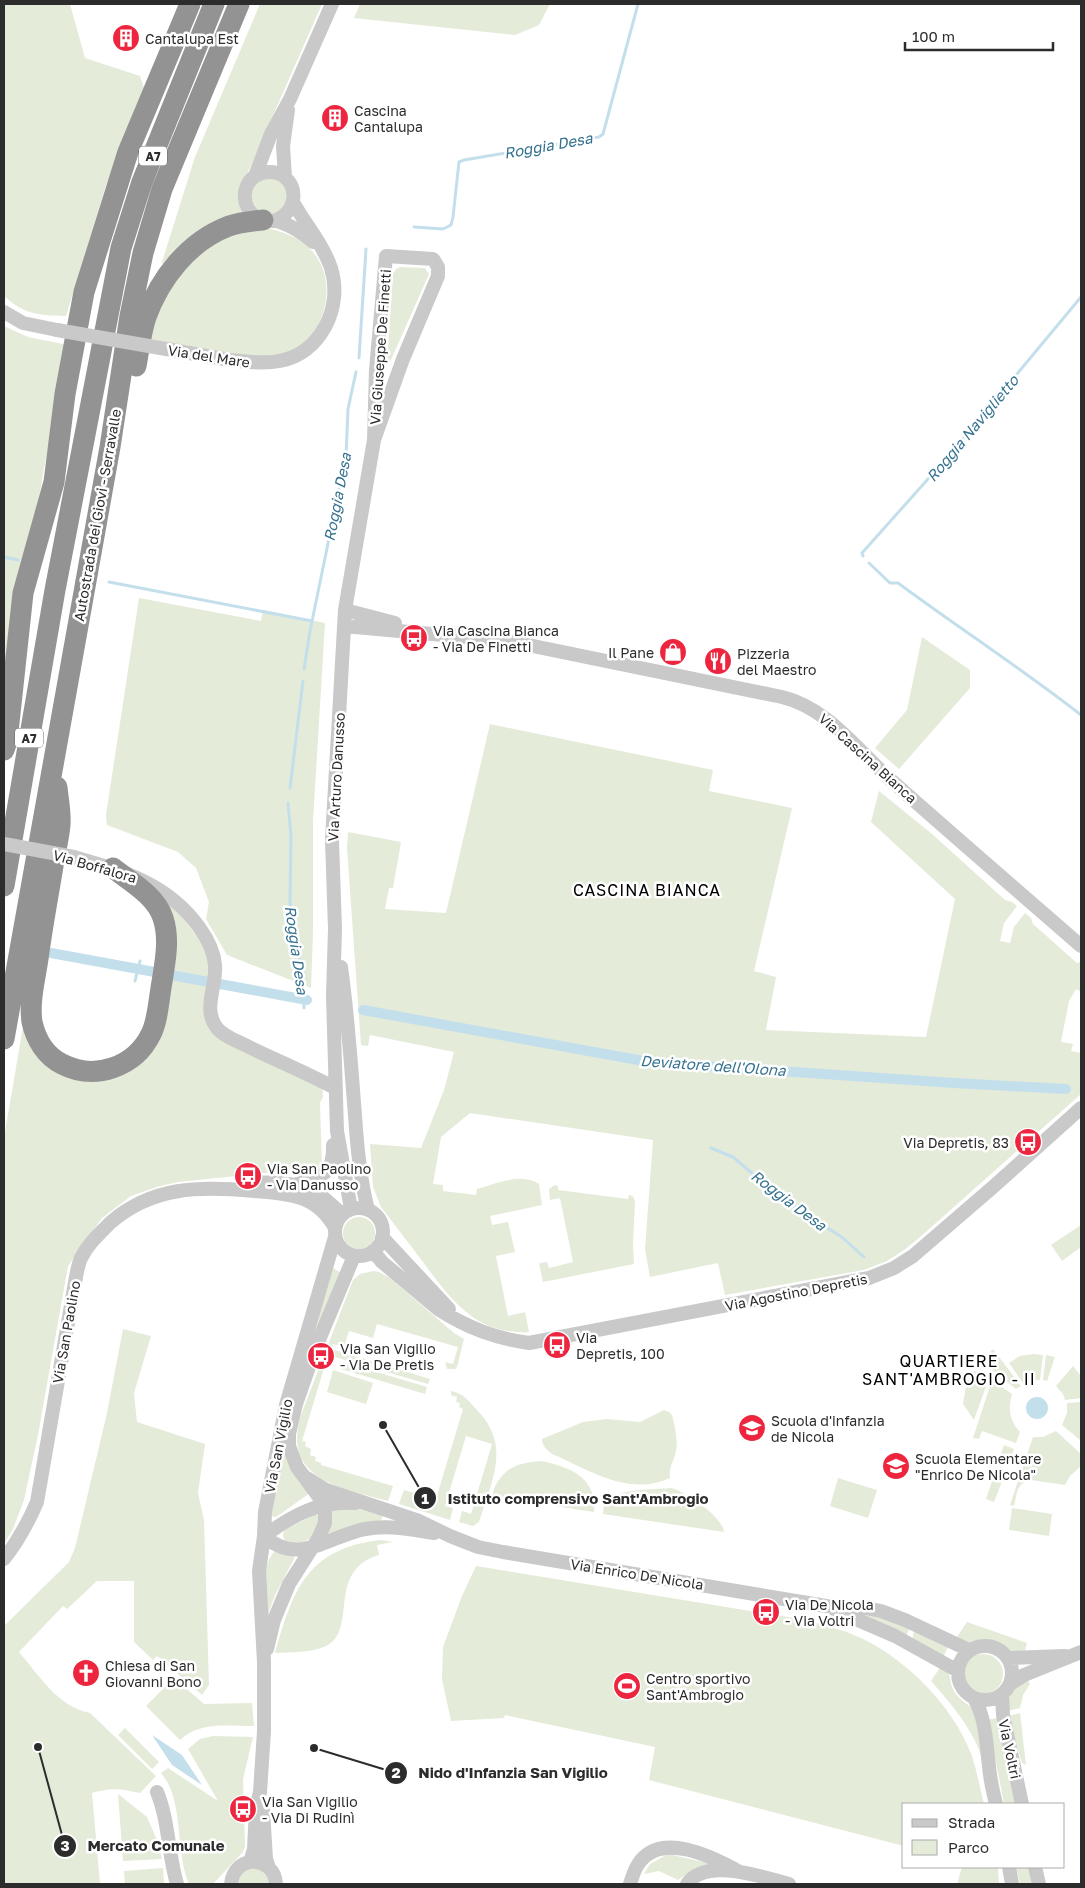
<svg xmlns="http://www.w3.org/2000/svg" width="1085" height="1888" font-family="'Golos Text',sans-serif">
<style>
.green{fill:#e4ebd9}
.water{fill:#c4dfec}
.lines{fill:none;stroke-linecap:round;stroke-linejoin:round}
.stream{stroke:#c4dfec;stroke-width:3}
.canal{stroke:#c4dfec;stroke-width:10}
.minor{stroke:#c9c9c9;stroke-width:14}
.highway{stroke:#939393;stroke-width:21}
.minor-bridge{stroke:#c9c9c9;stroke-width:14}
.labels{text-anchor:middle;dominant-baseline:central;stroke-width:5;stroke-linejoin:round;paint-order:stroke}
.shield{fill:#fff;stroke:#6b6b6b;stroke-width:1}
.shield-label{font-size:12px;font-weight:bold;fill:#2c2c2c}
.poi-label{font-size:14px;fill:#2c2c2c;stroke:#fff;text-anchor:start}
.street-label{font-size:14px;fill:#2c2c2c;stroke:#fff}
.water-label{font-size:15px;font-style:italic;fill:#377391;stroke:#fff}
.quarter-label{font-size:16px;letter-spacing:1px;fill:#000;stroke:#fff}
.leader{fill:none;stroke:#2c2c2c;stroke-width:2}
.callout-dot{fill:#2c2c2c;stroke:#fff;stroke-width:2}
.mark-label{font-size:15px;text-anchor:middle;font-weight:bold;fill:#fff}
.callout-label{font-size:15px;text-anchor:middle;font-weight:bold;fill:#2c2c2c;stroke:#fff;stroke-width:5;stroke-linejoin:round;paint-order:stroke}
</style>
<rect width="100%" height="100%" fill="#fff"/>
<!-- green -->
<path class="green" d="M 4,4 L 70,4 L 85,58 L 140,76 L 144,88 L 127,142 L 106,185 L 66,316 C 38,315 25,315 4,296 Z
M 260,4 L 322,4 L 242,186 L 238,200 L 242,215 L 163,265 L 162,262 L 195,157 Z
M 360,4 L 550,4 L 539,25 L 515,35 L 354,18 Z
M251 196a18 18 0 1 1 36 0a18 18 0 1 1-36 0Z
M 267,228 C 284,232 301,238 313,252 C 341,285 323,345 282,355 C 266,359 252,356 236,354 C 206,350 176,344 146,338 L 167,284 L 214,238 Z
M 400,267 L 425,268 L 429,274 L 390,362 L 387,364 L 393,274 L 396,269 Z
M 4,326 L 28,337 L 68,345 L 44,468 L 4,710 Z
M 139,598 L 261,621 L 263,610 L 325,623 L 313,821 L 313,933 L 311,988 L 227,955 L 206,919 L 209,902 L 196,868 L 178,852 L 107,825 L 106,815 Z
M 922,637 L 970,670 L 970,688 L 899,769 L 875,748 L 907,710 Z
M 490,724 L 713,770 L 709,791 L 792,808 L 754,971 L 776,977 L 766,1030 L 926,1037 L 955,899 L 871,822 L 879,791 L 932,834 L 1005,900 L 1012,902 L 1017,906 L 1004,923 L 1000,941 L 1010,943 L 1014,927 L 1025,913 L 1031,918 L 1033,924 L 1077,963 L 1081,962 L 1081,992 L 1076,989 L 1069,1001 L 1061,1042 L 1073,1044 L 1071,1051 L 1081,1053 L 1081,1094 L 919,1238 L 904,1250 L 887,1261 L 864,1270 L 725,1295 L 718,1263 L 650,1277 L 645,1249 L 653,1140 L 470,1113 L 441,1137 L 433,1184 L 443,1185 L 443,1191 L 476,1195 L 477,1189 C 496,1184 521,1172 539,1184 L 542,1205 L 490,1216 L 492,1225 L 508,1222 L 515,1252 L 496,1256 L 508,1316 L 525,1312 L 529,1332 C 476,1335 451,1300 423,1262 C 409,1244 395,1225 381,1207 L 373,1187 L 370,1144 L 421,1148 L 444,1090 L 454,1052 L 370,1035 L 368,1046 L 361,1045 L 347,848 L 348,832 L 401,842 L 393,888 L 389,888 L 385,909 L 446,913 Z
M 168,904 L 181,916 L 209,952 L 209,1023 L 322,1084 L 323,1097 L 320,1103 L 322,1167 L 178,1182 L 160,1186 L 131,1196 L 102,1218 L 68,1266 L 38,1435 L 24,1500 L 13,1529 L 4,1544 L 4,1138 L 25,1015 L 70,1072 L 152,1047 Z
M 555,1185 L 558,1186 L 558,1190 L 628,1199 L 629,1195 L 633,1196 L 635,1202 L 633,1244 L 634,1264 L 543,1282 L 539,1263 L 547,1262 L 549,1268 L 573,1262 L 560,1198 L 550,1200 L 549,1189 Z
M343 1233a16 16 0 1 1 32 0a16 16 0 1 1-32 0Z
M 1081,1225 L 1081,1247 L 1062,1261 L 1051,1245 Z
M 333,1268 L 341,1273 L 305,1356 Z
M 374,1271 L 379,1272 L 390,1278 L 454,1333 L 464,1339 L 457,1367 L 455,1369 L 447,1369 L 445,1362 L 453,1364 L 458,1347 L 377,1324 L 373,1338 L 349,1331 L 344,1347 L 333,1344 L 332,1349 L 430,1379 L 428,1384 L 328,1355 L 302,1441 L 306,1442 L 305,1446 L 311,1449 L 310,1455 L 316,1457 L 315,1461 L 321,1463 L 321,1465 L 393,1486 L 388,1501 C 342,1488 281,1480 301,1415 L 353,1280 L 360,1274 Z
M 123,1329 L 151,1336 L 134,1393 L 137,1422 L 205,1444 L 198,1493 L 204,1520 L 209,1685 L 202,1695 L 157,1656 L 153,1660 L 134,1642 L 134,1581 L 97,1581 L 67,1609 L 63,1606 L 19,1652 C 39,1675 58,1707 90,1713 L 156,1776 L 140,1793 C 121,1789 112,1787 92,1793 L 100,1884 L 4,1884 L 4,1626 L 69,1562 L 75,1548 L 107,1413 Z
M 993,1349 L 1021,1386 L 1016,1389 L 982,1362 L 983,1359 Z
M 1034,1354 L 1043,1355 L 1040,1380 L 1031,1380 L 1023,1383 L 1009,1363 L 1020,1356 Z
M 1046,1355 L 1055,1357 L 1047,1381 L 1043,1380 Z
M 343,1362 L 427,1387 L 425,1394 L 341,1369 Z
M 1073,1366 L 1081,1376 L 1081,1398 L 1065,1400 L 1063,1394 L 1056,1386 Z
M 333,1370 L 373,1383 L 366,1404 L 327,1392 Z
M 975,1371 L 979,1372 L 989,1378 L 974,1420 L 963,1404 C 965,1393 966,1378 975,1371 Z
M 992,1380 L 1012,1394 C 1008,1409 1009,1420 1020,1432 L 1016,1443 L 982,1431 L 979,1439 L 973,1438 Z
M 451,1391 C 463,1393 468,1400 476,1409 C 512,1445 492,1480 479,1522 L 473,1526 L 459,1522 L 462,1511 L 471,1514 L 492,1444 L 466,1436 L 445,1506 L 453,1508 L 450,1520 L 399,1504 L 404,1490 L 436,1499 L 463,1409 L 459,1407 L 460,1403 L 456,1402 L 457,1397 L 451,1395 Z
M 1081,1402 L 1081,1439 L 1080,1440 L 1062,1425 L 1067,1413 L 1067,1403 Z
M 664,1410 L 669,1412 L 672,1415 C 675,1427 679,1443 675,1455 C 672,1465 669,1467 670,1478 C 628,1497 590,1470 552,1454 C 547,1450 542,1446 542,1439 L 583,1422 L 607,1419 L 640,1422 Z
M 1056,1431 L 1081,1454 L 1081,1466 L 1070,1476 L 1065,1485 L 1031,1480 C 1016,1483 1017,1494 1014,1506 L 1010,1505 L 1033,1437 L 1043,1437 Z
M 1004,1445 L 1014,1449 L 1008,1466 L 998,1462 Z
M 282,1452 L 285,1454 L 310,1493 L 276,1517 L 271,1516 Z
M 541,1461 C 570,1467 597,1477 594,1512 L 496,1497 L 493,1495 C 493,1488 497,1483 501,1477 C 512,1464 524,1463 541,1461 Z
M 994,1475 L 1003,1479 L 994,1502 L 986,1499 Z
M 838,1478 L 877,1490 L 868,1518 L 830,1506 Z
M 672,1488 C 687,1493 722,1516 724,1532 L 603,1514 L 604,1504 C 617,1487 653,1490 672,1488 Z
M 350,1508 L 366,1508 L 383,1514 L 381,1521 L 361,1523 L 328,1534 L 330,1510 Z
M 1012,1508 L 1052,1514 L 1049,1536 L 1009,1530 Z
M 315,1514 L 319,1516 C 320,1536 303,1549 284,1540 L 283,1534 L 285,1530 Z
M 381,1540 L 393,1542 L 377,1545 L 379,1555 C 325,1571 359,1630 326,1646 C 311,1653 291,1652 275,1653 C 293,1590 307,1548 381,1540 Z
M 276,1550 L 294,1555 L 294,1559 L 275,1595 L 266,1620 C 263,1600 260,1564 276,1550 Z
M 476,1566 L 806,1620 C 822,1625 838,1628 854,1635 C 903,1655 953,1705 972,1756 C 977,1772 980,1788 984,1804 L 904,1804 L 904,1846 L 649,1780 L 655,1747 L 505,1715 L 504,1718 L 451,1721 L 442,1679 L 443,1647 L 462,1596 Z
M 860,1611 L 910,1627 L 906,1636 L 861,1615 Z
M 967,1622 L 1027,1643 L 1024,1654 L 1009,1653 L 993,1643 L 985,1641 L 968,1643 L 955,1640 Z
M 915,1631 L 949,1645 L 943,1657 L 913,1639 L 913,1634 Z
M963 1674a20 20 0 1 1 40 0a20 20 0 1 1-40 0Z
M 941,1666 C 955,1677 947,1680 955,1693 C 961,1701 969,1705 976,1711 L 983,1761 C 974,1730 952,1705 931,1681 Z
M 174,1678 L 204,1704 L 252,1703 L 254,1726 C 229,1726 199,1721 180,1740 L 146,1706 Z
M 1027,1678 L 1030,1684 L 1023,1695 L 1020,1708 L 1007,1711 C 1008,1693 1013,1689 1027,1678 Z
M 1020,1713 L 1026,1765 L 1022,1763 L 1008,1716 Z
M 1000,1717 L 1018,1804 L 1004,1804 L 988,1720 Z
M 125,1728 L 159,1762 L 152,1769 L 118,1735 Z
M 213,1736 L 253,1737 L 243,1779 L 245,1846 L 243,1852 L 213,1884 L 189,1884 C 177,1855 182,1820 171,1790 C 169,1784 165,1778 161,1773 L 168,1768 L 218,1801 L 188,1749 L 200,1739 Z
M 118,1794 L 147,1817 L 157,1840 L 162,1859 L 123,1861 Z
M 668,1854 L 712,1864 L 695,1869 L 678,1880 L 659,1871 L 644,1874 L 650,1864 Z
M 260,1867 L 272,1884 L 235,1884 L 241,1871 Z
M 962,1867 L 998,1867 L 999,1884 L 957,1884 Z
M 1016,1867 L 1030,1867 L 1034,1884 L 1020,1884 Z
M 163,1868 L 164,1884 L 125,1884 L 124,1871 Z"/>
<!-- water -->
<path class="water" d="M1026 1408a11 11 0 1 1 22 0a11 11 0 1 1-22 0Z
M 152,1735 L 182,1755 L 202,1785 L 172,1765 Z"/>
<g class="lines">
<!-- stream -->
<path class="stream" d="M 414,227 L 443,229 L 451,225 L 453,217 L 459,162 L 464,160 L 599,137 L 603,134 L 638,4
M 359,358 L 366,249
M 863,556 L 862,553 L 953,451 L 1081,297
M 4,557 L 18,560
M 869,563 L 890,583 L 898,583 C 959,628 1022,669 1081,715
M 109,582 L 312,621
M 304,669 L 310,631 L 346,456 L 348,409 L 356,372
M 290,788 L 303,681
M 288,803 L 291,836 L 290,902 L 293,936 L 303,972 L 304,1008
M 135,981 L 140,961
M 711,1148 L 733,1157 L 760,1180 L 794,1206 L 843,1238 L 864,1257"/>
<!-- canal -->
<path class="canal" d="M 51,953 L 307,1000
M 363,1010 L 649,1062 L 954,1083 L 1066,1089"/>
<!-- minor -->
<path class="minor" d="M 255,176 L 271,134 L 290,99 L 332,4
M 285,177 L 283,146 L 288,110
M 272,221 C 297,216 302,182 277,173 C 270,171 262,172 255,176 C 240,187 242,210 258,218 C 264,222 273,220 280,222 C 292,226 304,234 313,242
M 4,312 L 23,323 L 57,330
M 172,350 C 189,353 207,356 224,359 C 265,365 302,368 325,327 C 335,309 337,287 331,268 C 323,244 305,224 293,202
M 345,610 L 395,623
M 344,626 L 509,641 L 782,697 C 828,708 858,751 892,781 C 955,837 1018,891 1081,946
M 74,857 C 123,871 167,883 199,927 C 207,938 214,951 215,965 C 217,986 202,1009 217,1028 C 224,1037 240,1042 249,1047 C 278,1061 307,1073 335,1088
M 341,967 C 348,1016 351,1066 355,1115 C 357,1147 360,1179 368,1210
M 250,1183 C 271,1182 292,1182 312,1190 C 323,1195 333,1207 342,1214
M 294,1185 C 320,1177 334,1176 333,1145
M335 1232a24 24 0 1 1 48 0a24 24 0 1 1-48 0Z
M 351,1209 L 337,1131 L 333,996 L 335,929 L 332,840 L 345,610 L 374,440 L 376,370 L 386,256 L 433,259 L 438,267 L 438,276 L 403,359 L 374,440
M 382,1237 L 449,1309
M 373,1251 L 382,1262 L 438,1309 C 468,1328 494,1338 529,1343 L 869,1278 L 894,1268 L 913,1256 L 993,1187 L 1081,1108
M 305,1477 L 326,1490 L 419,1521 L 450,1536 L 478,1547 L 503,1552 L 826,1606 L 866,1608 L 881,1611 L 905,1620 L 969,1650
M 264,1536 C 299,1567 328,1536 365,1529 C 388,1525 411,1529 434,1533
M 264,1536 C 293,1515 318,1501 355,1503
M 4,1559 C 18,1541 28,1523 37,1502 L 74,1288 C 76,1278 77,1267 81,1258 C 88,1244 99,1234 110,1223 C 152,1186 200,1186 254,1191 C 289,1194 316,1194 335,1228
M 835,1610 L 895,1636 L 958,1671
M958 1673a27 27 0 1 1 54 0a27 27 0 1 1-54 0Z
M 267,1649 L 274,1620 L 289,1584 L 319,1537 L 325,1523 L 325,1512 L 319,1497 L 297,1467 L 289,1446 L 289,1434 L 296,1404 L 316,1347 L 354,1256
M 1008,1658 L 1065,1656
M 1010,1684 L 1024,1675 L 1081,1652
M 1002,1694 L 1003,1715 L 1022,1804
M 974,1698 C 986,1719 986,1742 989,1766 C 990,1779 993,1792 996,1804
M 157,1792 C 169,1821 168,1854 177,1884
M 263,1810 L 266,1859 L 269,1868
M 250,1862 L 254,1849 L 256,1808 L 260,1792 L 264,1731 L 264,1662 L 259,1571 L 264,1536 L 265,1512 L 286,1405 L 335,1237
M 1009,1867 L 1012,1884
M 1035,1867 L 1039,1884
M 231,1884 C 234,1854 274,1855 276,1884
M 630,1884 C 632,1878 634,1871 637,1866 C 659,1829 713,1857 740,1872
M 687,1884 C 706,1857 762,1877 789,1884"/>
<!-- highway -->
<path class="highway" d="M 136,366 C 139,350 141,332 146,317 C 160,278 189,241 229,226 C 240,222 252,221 263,220
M 4,750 L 7,741 L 23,593 L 54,482 L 65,394 L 84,292 L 128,152 L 190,4
M 57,787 C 58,799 61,812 60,825 C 59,838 55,852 53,866 C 48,897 42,928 38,959 C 35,979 29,1002 32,1022 C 36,1040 46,1056 62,1064 C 95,1081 135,1067 151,1034 C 158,1021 159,997 162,982 C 165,962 170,939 163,918 C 156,896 131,882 113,868
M 4,886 L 55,590 L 121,248 L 142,182 L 214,4
M 4,1039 L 110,447 L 130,316 L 143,253 L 162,189 L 239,4"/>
<!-- minor-bridge -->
<path class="minor-bridge" d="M 57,330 L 172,350
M 4,844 L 74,857"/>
</g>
<!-- icons -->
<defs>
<g id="building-disc" transform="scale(1.4375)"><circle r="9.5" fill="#ed253e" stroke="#fff"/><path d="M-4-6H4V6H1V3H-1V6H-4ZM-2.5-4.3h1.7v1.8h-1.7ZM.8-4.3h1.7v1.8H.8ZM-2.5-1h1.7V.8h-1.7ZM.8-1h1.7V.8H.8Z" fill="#fff"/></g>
<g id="bus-disc" transform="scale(1.4375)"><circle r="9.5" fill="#ed253e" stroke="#fff"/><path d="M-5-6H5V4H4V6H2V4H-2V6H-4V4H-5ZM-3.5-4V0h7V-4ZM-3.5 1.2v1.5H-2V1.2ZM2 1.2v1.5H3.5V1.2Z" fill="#fff"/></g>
<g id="shop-disc" transform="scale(1.4375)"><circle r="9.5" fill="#ed253e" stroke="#fff"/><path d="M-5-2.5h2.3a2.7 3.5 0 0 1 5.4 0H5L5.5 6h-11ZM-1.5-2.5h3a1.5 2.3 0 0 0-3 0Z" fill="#fff"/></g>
<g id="restaurant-disc" transform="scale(1.4375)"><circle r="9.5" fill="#ed253e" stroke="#fff"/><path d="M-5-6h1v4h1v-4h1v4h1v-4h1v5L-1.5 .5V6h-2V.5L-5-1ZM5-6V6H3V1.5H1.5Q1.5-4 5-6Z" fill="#fff"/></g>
<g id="school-disc" transform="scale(1.4375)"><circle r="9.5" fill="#ed253e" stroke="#fff"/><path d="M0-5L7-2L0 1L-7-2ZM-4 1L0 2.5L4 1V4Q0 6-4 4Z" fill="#fff"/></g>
<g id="church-disc" transform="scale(1.4375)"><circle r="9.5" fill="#ed253e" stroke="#fff"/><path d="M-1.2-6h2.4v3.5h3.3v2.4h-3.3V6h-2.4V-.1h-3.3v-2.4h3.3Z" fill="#fff"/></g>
<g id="stadium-disc" transform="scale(1.4375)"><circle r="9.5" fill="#ed253e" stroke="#fff"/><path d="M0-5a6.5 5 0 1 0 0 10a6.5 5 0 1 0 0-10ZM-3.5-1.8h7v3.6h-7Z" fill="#fff"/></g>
</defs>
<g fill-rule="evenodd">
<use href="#building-disc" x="126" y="38"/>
<use href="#building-disc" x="335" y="118"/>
<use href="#bus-disc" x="414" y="638"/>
<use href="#shop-disc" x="673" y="652"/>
<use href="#restaurant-disc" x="718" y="661"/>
<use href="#bus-disc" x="1028" y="1142"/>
<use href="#bus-disc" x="248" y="1176"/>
<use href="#bus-disc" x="557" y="1345"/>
<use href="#bus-disc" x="321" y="1356"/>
<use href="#school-disc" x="752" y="1428"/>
<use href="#school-disc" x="896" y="1466"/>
<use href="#bus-disc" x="766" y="1612"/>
<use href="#church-disc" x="86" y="1673"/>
<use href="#stadium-disc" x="627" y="1686"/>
<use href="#bus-disc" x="243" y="1809"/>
</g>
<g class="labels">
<!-- shield labels -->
<g class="shield">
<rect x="139" y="146.5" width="28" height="19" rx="4"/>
<rect x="15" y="728.5" width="28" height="19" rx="4"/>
</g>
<g class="shield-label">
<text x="153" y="156">A7</text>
<text x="29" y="738">A7</text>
</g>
<!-- poi labels -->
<g class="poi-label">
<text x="145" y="38">Cantalupa Est</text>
<text x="354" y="110">Cascina<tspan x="354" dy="16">Cantalupa</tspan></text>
<text x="433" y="630">Via Cascina Bianca<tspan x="433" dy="16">- Via De Finetti</tspan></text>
<text x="654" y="652" text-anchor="end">Il Pane</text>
<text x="737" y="653">Pizzeria<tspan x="737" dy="16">del Maestro</tspan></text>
<text x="1009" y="1142" text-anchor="end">Via Depretis, 83</text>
<text x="267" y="1168">Via San Paolino<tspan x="267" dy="16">- Via Danusso</tspan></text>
<text x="576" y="1337">Via<tspan x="576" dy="16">Depretis, 100</tspan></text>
<text x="340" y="1348">Via San Vigilio<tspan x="340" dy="16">- Via De Pretis</tspan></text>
<text x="771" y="1420">Scuola d'infanzia<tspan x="771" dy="16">de Nicola</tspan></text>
<text x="915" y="1458">Scuola Elementare<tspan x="915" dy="16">"Enrico De Nicola"</tspan></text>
<text x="785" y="1604">Via De Nicola<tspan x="785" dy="16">- Via Voltri</tspan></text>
<text x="105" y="1665">Chiesa di San<tspan x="105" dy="16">Giovanni Bono</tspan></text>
<text x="646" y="1678">Centro sportivo<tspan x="646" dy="16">Sant'Ambrogio</tspan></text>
<text x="262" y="1801">Via San Vigilio<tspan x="262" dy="16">- Via Di Rudinì</tspan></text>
</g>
<!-- street labels -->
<g class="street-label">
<text transform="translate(380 347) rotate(-86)">Via Giuseppe De Finetti</text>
<text transform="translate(209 356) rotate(9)">Via del Mare</text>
<text transform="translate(97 515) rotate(-80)">Autostrada dei Giovi - Serravalle</text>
<text transform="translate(868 758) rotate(42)">Via Cascina Bianca</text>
<text transform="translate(336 777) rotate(-87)">Via Arturo Danusso</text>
<text transform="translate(95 866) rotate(16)">Via Boffalora</text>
<text transform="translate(796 1292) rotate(-11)">Via Agostino Depretis</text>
<text transform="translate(66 1332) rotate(-80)">Via San Paolino</text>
<text transform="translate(278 1446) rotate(-79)">Via San Vigilio</text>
<text transform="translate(637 1574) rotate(9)">Via Enrico De Nicola</text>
<text transform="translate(1010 1749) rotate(78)">Via Voltri</text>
</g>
<!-- water labels -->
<g class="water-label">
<text transform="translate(548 145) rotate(-10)">Roggia Desa</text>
<text transform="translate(972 428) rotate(-50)">Roggia Naviglietto</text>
<text transform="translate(337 497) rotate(-79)">Roggia Desa</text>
<text transform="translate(297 950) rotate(82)">Roggia Desa</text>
<text transform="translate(713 1065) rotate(4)">Deviatore dell'Olona</text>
<text transform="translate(789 1200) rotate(37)">Roggia Desa</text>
</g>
<!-- quarter labels -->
<g class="quarter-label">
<text x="647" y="890">CASCINA BIANCA</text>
<text x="949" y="1361">QUARTIERE<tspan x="949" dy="18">SANT'AMBROGIO - II</tspan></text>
</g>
</g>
<!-- callouts -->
<path class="leader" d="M383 1425L425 1498M314 1748L396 1773M38 1747L65 1846"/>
<g class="callout-dot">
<circle cx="383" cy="1425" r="5"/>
<circle cx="314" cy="1748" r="5"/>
<circle cx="38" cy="1747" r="5"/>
<circle cx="425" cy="1498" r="12"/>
<circle cx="396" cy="1773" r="12"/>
<circle cx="65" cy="1846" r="12"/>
</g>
<g class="mark-label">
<text x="425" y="1504">1</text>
<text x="396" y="1778">2</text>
<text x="65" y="1851">3</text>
</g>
<g class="callout-label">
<text x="578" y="1504">Istituto comprensivo Sant'Ambrogio</text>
<text x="513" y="1778">Nido d'Infanzia San Vigilio</text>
<text x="156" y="1851">Mercato Comunale</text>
</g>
<!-- border -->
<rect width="1085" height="1888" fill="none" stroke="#2c2c2c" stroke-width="10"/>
<!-- legend -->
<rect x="902" y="1803" width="162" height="65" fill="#ffffff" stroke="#ababab"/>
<rect x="912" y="1819" width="25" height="8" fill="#c9c9c9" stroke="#ababab"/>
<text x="948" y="1828" font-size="15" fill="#2c2c2c">Strada</text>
<rect x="912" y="1840" width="25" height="15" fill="#e4ebd9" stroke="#ababab"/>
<text x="948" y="1853" font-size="15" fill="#2c2c2c">Parco</text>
<!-- scale -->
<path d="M905 42v8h148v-8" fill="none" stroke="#2c2c2c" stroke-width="2.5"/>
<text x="912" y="42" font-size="15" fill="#2c2c2c" stroke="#ffffff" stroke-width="4" paint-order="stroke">100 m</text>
</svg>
